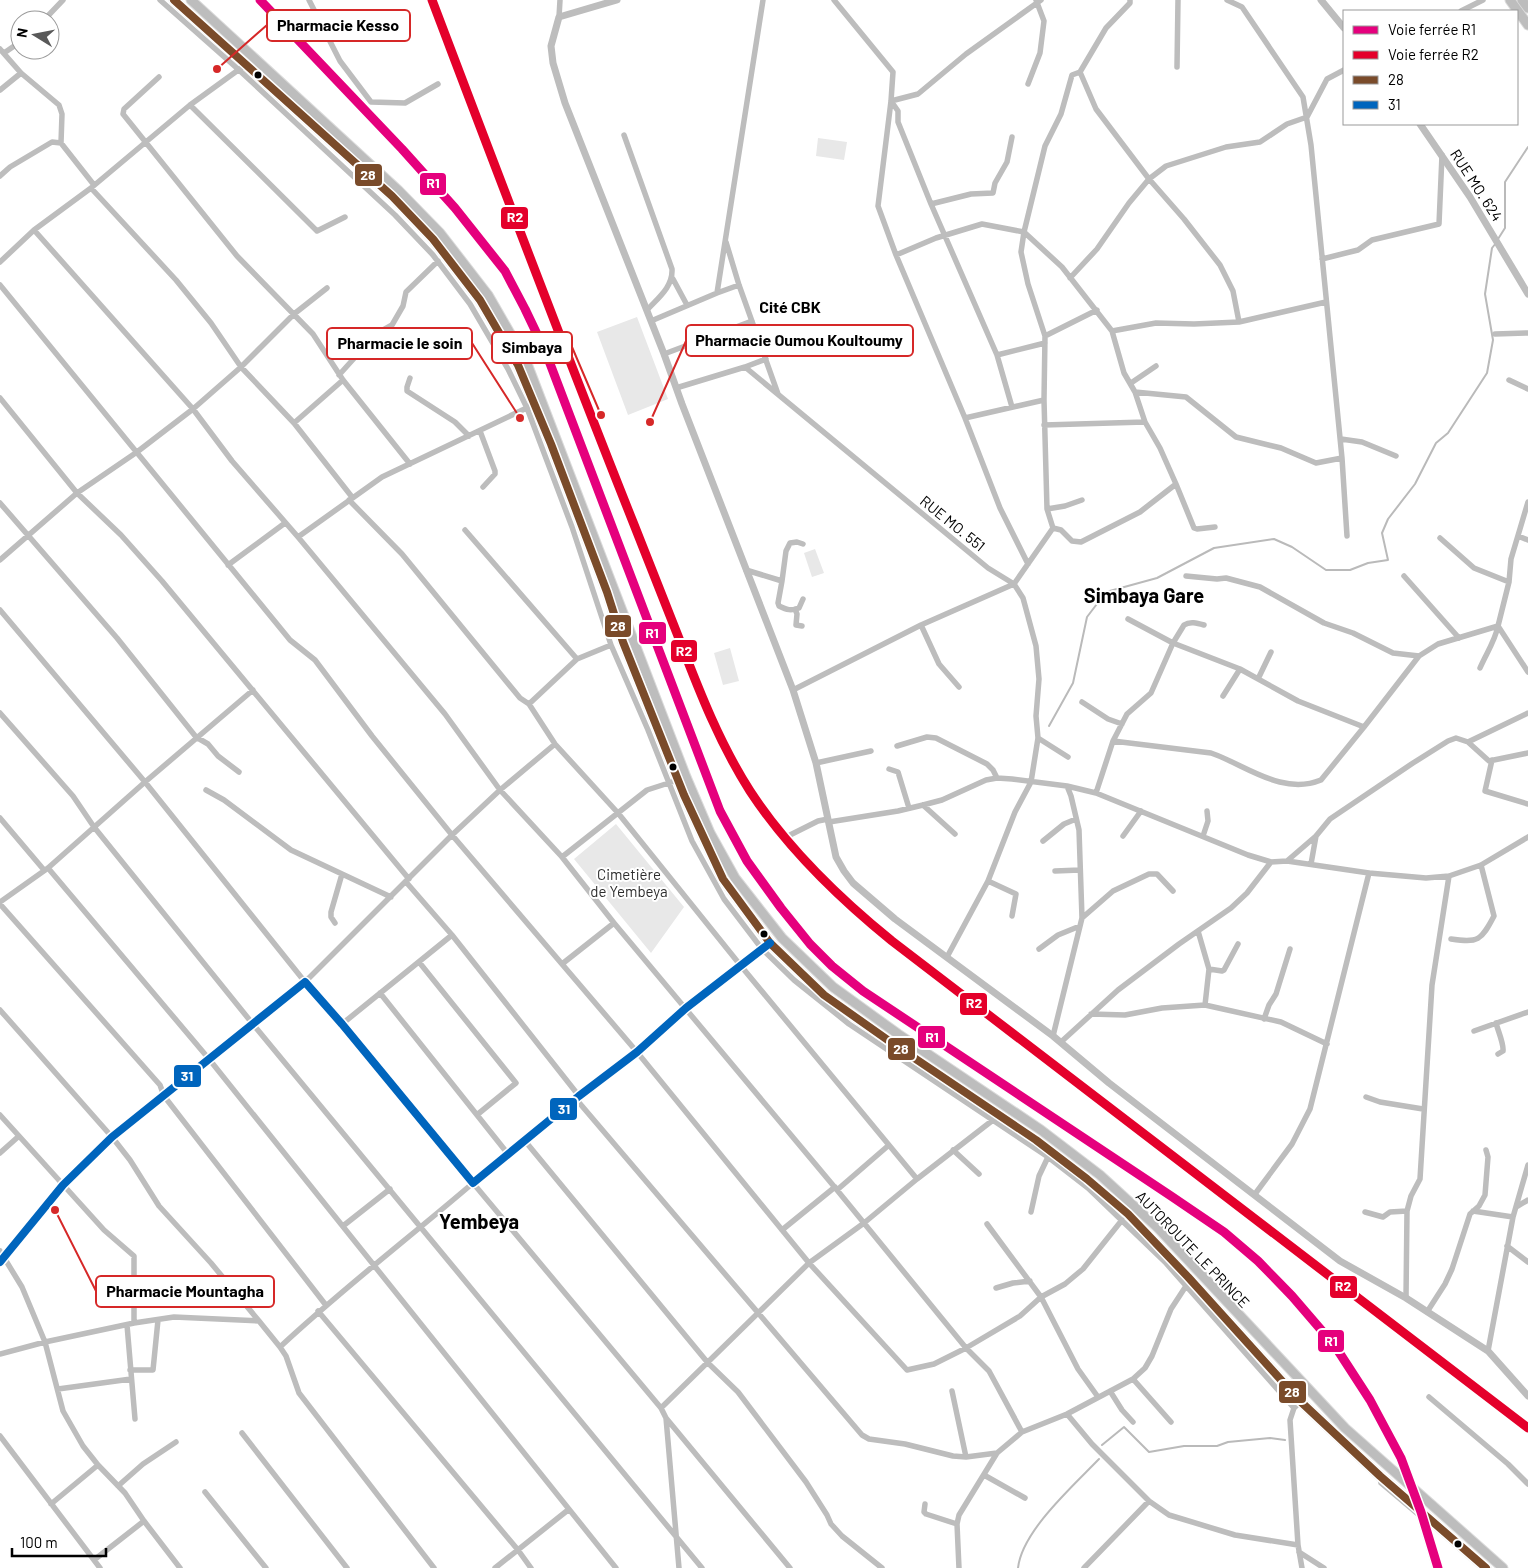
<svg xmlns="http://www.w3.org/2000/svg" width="1528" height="1568" font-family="Barlow,sans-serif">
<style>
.green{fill:#e8e8e8}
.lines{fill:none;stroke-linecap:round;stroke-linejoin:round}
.stream{stroke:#bababa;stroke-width:2}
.primary-casing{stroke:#dbdbdb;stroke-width:11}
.trunk-casing{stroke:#dbdbdb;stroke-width:11}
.minor{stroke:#bdbdbd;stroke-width:5.5}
.tertiary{stroke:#bdbdbd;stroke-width:7}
.primary{stroke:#bdbdbd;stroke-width:9}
.trunk{stroke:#bdbdbd;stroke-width:9}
.rail{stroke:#bdbdbd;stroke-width:2;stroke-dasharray:8 2.5 1 2.5;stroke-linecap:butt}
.bus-1-casing{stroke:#fff;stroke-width:11}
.bus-2-casing{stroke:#fff;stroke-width:11}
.bus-1{stroke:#7a4b2a;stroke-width:8}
.bus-2{stroke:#0065bd;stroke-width:8}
.rail-1-casing{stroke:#fff;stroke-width:12}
.rail-2-casing{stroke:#fff;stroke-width:12}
.rail-1{stroke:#e5007d;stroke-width:9}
.rail-2{stroke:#e4002b;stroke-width:9}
.bus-dot{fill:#000;stroke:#fff;stroke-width:2}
.labels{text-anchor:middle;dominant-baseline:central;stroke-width:4;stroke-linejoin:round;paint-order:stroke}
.street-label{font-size:15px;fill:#000;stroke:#fff}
.park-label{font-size:15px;fill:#2d2d2d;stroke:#fff}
.neighbourhood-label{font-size:16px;font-weight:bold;fill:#000;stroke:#fff}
.district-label{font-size:20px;font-weight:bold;fill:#000;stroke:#fff}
.leader{fill:none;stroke:#d62828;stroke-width:2}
.callout-dot{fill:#d62828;stroke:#fff;stroke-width:2}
.callout{fill:#fff;stroke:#d62828;stroke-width:2}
.callout-label{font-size:16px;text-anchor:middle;font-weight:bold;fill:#000}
.line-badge{stroke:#fff;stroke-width:2}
.badge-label{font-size:14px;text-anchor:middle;font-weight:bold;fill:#fff}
</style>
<rect width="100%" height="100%" fill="#fff"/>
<!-- green -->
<path class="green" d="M 818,138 L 847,142 L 844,160 L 816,156 Z
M 637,317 L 668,399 L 628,415 L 597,332 Z
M 815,549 L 824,573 L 812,577 L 804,553 Z
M 730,648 L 739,681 L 723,685 L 714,653 Z
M 616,824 L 684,907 L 651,953 L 574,859 Z"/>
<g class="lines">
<!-- stream -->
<path class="stream" d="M 1498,239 L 1505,228 L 1505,182 L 1528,147
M 1049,726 L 1073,683 L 1087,617 L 1106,592 L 1157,578 L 1214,548 L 1274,539 L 1292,547 L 1326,570 L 1350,570 L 1368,563 L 1388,560 L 1382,533 L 1388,519 L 1415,484 L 1436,443 L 1448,433 L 1487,373 L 1493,340 L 1485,294 L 1492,248 L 1496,243
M 1102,1445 L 1124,1427 L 1149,1452 L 1184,1446 L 1217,1446 L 1228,1442 L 1270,1438 L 1285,1440
M 1018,1568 C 1022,1531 1073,1486 1099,1459"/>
<!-- primary casing -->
<g class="primary-casing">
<path id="primary" d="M 174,0 L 392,196 L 433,239 L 480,300 L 518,365 L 551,444 L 607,592 L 623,642 L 684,795 L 723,879 L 770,943 L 824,995 L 892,1043 L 1036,1140 L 1087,1179 L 1128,1214 L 1188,1277 L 1300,1401 L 1380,1476 L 1486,1568
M 191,0 L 398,190 L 440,233 L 488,295 L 526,361 L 686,777 L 710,833 L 735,878 L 782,938 L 833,987 L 898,1034 L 1041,1130 L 1100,1175 L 1158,1228 L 1345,1428 L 1503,1568"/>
</g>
<!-- trunk casing -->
<g class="trunk-casing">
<path id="trunk" d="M 1510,0 L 1528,25
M 1522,0 L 1528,8"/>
</g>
<!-- minor -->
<path class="minor" d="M 160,0 L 239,70 L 395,215 L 433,255 L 470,304 L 508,369 L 527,408 L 572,527 L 611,645 L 648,730 L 692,841 L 724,899 L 762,949 L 794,980 L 849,1024 L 1048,1157 L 1088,1188 L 1165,1262 L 1294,1408
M 309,0 L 340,61 L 371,102 L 405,103 L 438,84
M 834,0 L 893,72 L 891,101 L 878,206 L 896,255 L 965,418 L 1000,508 L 1028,564
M 1130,0 L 1130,3 L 1106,28 L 1080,72 L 1096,109 L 1149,179 L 1184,219 L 1220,265 L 1233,291 L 1239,322
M 1227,0 L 1242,7 L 1303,97 L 1311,145 L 1342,458 L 1347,536
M 1461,11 L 1483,0
M 559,17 L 560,0
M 44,20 L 63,0
M 0,49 L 21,73 L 59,105 L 62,114 L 61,143
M 4,53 L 20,42
M 1177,67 L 1178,0
M 159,77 L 124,109 L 123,114 L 237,256 L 313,334 L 343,380 L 410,464
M 1028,84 L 1040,53 L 1044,21 L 1036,0
M 0,90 L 21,73
M 190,105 L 317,231 L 345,217
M 624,135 L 672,269 C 673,287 658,298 647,310
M 0,176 L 10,167 L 52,142 L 61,143 L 94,185
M 91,188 L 176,280 L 211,323 L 241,367 L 294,423 L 352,497
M 931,204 L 971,194 L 993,193 L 995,183 L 1007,162 L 1012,137
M 34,230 L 193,409 L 232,461 L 298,537 L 445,714 L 500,790 L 562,857 L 614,923 L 837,1190 L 966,1348 L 989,1371 L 1022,1432
M 726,242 L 739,285 L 778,394
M 896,255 L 936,238 L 982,224 L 1024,232 L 1062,267 L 1112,331 L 1124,373 L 1135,392 L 1145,422
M 1322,259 L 1358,250 L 1372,240 L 1439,224 L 1442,155
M 0,262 L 34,230 L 91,188 L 190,105 L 241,68
M 1070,278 L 1097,249 L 1129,203 L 1149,179 L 1166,166 L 1226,147 L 1260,142 L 1287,124 L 1307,117 L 1327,79 L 1344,70
M 673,279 L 687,305
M 0,285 L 290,640 L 315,660 L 372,736 L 452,835 L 637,1052 L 809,1263 L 907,1370 L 934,1364 L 966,1348 L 1020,1316 L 1041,1297 L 1065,1284 L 1083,1269 L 1122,1220
M 717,293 L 739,285
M 651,321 L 717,293 L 763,0
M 1112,331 L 1156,323 L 1194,324 L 1239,322 L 1326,302
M 1495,334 L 1528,333
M 1045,336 L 1097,310
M 664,354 L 752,321
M 997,355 L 1045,343
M 745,367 L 766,359
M 339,375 L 376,334 L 392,325 L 403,306 L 406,292 L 438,261
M 410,378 L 407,387 L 407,391 L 455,422 L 469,436
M 1509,380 L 1528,389
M 1131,383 L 1156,366
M 676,388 L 745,367 L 988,568 L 1014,584 L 921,625 L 793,690
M 1135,392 L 1186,397 L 1236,437 L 1281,448 L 1316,463 L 1342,458
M 0,398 L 77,493 L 121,535 L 162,581 L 409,879
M 1012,407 L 997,355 L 931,204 L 898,122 L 898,111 L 891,101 L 918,94 L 966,54 L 1041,0
M 965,418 L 1044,400
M 294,423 L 343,380
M 1044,425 L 1145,422 L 1160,448 L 1176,484 L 1140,512 L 1081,542 L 1072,541 L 1061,530 L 1053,528
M 480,431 L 495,471 L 495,474 L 483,487
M 1341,439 L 1362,442 L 1396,456
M 1176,484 L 1194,528 L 1197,529 L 1215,527
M 349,500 L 402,554 L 520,698 L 529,704 L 555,744 L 618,813 L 741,966 L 917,1179
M 1528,502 L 1511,559 L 1509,582 L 1498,626 L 1528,672
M 0,503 L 117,638 L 196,737 L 208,744 L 218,756 L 239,772
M 1047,509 L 1065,506 L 1082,500
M 465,530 L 577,659
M 1518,536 L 1528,540
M 298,537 L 382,477 L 535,404
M 1440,538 L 1474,568 L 1509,582
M 0,560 L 77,493 L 137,452 L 193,409 L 241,367 L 294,314 L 327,288
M 228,565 L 285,523
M 746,570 L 782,581 L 778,603 L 779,606 C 787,610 791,611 799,608 L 803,599
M 1186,576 L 1217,579 L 1226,578 L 1260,587 L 1324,623 L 1353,633 L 1393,653 L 1419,656
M 1404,576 L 1459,638
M 782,581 L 786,551 L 790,543 L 797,542 L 803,544
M 795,609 L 797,614 L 796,625 L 802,626
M 0,610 L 145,782 L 305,982 L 452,835 L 500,790 L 555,744
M 1128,619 L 1173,643 L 1240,669 L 1298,701 L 1364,727 L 1419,656 L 1438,644 L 1498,626 C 1495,641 1486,654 1480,668
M 921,625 L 939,664 L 959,687
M 1258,679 L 1271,652
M 1223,696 L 1240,669
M 1082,702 L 1108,719 L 1122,724
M 529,704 L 577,659 L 611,645
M 0,713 L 73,796 L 94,827 L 252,1023 L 702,1568
M 1038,738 L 1068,757
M 1113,741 L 1127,714 L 1151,693 L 1173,643 L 1184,625 C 1190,621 1197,623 1204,625
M 1468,742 L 1489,761 L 1528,753
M 897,746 L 927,737 L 936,738 L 987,764 L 993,770 L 997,778
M 1492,760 L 1485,791 L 1528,804
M 816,763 L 871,751
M 889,769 L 898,772 L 909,808
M 206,790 L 224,800 L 291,850 L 391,897
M 1096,793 L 1113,741 L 1211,753 C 1246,765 1282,796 1321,780 L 1364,727
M 923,805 L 955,834
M 0,818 L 44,870
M 829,822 L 898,811 L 923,805 L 942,800 L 986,780 L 997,778 L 1012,779 L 1067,786 L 1096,793 L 1248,855 L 1271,862 L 1287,861 L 1369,873 L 1426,878 L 1449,876 L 1481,865 L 1528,837
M 790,835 L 818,821 L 828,819
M 1123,836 L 1141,811
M 1203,836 L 1208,821 L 1207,811
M 1043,841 L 1064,824 L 1076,819
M 562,857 L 647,790 L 678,780
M 1287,861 L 1316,836 L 1330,819 L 1413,763 L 1448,741 L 1456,738 L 1468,742 L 1528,713
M 1311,864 L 1316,836
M 48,868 L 209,1059 L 616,1568
M 1055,871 L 1080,870
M 988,881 L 1016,894 L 1012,916
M 406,882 L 452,935 L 579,1096
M 0,902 L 48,868 L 145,782 L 253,690
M 0,904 L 160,1085 L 164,1096 L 325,1304
M 1082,918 L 1113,891 L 1149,874 L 1157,874 L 1173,891
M 335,923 L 331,917 L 331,912 L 342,874
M 1198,931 L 1209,969 L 1205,1005
M 1451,939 C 1478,943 1481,941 1494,916 L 1481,865
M 1039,949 L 1058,935 L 1080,926
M 947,957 L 988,881 L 1015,812 L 1031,782 L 1038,738 L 1036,716 L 1039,679 L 1036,646 L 1023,598 L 1014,584 L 1053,528 L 1047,509 L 1044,400 L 1045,336 L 1028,284 L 1021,252 L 1024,232 L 1045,146 L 1061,114 L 1072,75 L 1080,72
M 419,962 L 516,1083 L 478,1114
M 562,964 L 614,923
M 1209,969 L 1222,971 L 1224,970 L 1238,944
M 380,993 L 508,1154
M 0,1010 L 112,1137 L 130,1160 L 159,1206 L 211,1263 L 259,1321
M 1091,1014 L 1125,1015 L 1162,1008 L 1205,1005 L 1281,1022 L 1327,1044
M 1264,1019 L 1269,1005 L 1276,994 L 1290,949
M 1496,1023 C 1498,1031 1504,1044 1503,1051 L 1498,1054
M 342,1024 L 452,935
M 1474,1031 L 1528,1012
M 1053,1036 L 1082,918 L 1079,830 L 1071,796 L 1067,786
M 1061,1042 L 1118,990 L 1179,944 L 1231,908 L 1247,893 L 1271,862
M 1366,1097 L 1380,1102 L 1423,1109
M 576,1099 L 862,1435 L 869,1439 L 905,1444 L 953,1456 L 966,1457 L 997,1453
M 0,1115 L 104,1230 L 134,1256 L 134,1323
M 525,1141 L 708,1363 L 738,1392 L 806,1482 L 827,1515 L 831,1524 L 842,1536 L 882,1568
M 953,1150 L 979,1174
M 0,1153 L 19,1136
M 837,1190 L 889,1145
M 1255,1194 L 1292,1144 L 1310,1109 L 1369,873
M 1516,1207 L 1528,1200
M 1473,1211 L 1513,1217
M 1031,1212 L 1039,1176 L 1048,1157
M 1365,1212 L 1383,1217 L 1390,1212 L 1407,1211
M 987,1224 L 1041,1297 L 1078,1369 L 1098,1397
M 343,1226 L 390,1189
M 782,1230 L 835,1187
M 1507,1246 L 1528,1262
M 0,1251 L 22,1287 L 45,1342 L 63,1411 L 83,1446 L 98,1465 L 125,1493 L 144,1521 L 180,1568
M 996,1288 L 1013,1283 L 1030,1281
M 1406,1298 L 1407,1211 L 1411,1196 L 1420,1179 L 1432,985 L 1449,876
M 318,1311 L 518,1550 L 531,1568
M 1427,1312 L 1445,1284 L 1452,1269 L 1470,1214 L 1479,1206 L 1485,1195 L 1488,1157 L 1486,1150
M 127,1325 L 135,1419
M 1488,1351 L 1513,1217 L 1528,1165
M 0,1354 L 45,1342 L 134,1323 L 174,1317 L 259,1321 L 280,1347
M 130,1370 L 153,1370 L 158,1320
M 1133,1379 L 1171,1422
M 58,1389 L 131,1379
M 952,1391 L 966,1457
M 1110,1391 L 1122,1410 L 1133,1422
M 1429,1397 L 1508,1464 L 1528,1484
M 1297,1405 L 1294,1408 L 1290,1420 L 1298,1545 L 1302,1568
M 661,1408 L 809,1263 L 864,1223 L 917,1179 L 993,1120
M 1067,1414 L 1092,1444 L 1149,1501 L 1169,1515 L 1235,1535 L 1298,1545
M 666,1418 L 679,1568
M 242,1433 L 347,1568
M 0,1436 L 100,1568
M 984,1475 L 1025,1498
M 1380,1476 L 1381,1483 L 1419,1515 L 1435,1568
M 118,1486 L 143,1464 L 176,1442
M 205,1492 L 266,1568
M 51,1504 L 98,1465
M 925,1504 L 924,1512 L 926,1514 L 957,1524
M 1299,1552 L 1324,1568
M 94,1560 L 144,1521
M 434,1568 L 299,1393 L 286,1356 L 280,1347 C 342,1289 409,1238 473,1183 L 661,1408 L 666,1418 L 790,1568
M 495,1568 L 568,1510
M 959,1568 L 957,1524 L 959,1515 L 997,1453 L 1022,1432 L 1067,1414 L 1133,1379 L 1145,1368 L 1152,1356 L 1171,1309 L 1186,1286
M 1084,1568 L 1149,1501"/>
<!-- tertiary -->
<path class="tertiary" d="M 617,0 L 559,17 L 551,46 L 553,63 L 565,103 L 664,354 L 682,404 L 793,690 L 816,763 L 836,857 L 844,871 L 853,883 L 895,919 L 1053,1036 L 1109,1083 L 1340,1261 L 1406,1298 L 1488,1351 L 1528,1396
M 1321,0 L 1344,28
M 1420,124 L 1470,197 L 1528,294
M 0,1262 L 63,1185 L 112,1137 L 305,982 L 342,1024 L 473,1183 L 579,1096 L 637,1052 L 686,1008 L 770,943"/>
<!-- primary -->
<use href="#primary" class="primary"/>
<!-- trunk -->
<use href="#trunk" class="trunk"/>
<!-- rail -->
<path class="rail" d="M 260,0 L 402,149 L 455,208 L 505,271 L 525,309 L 546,353 L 720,811 L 747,861 L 781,908 L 810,944 L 832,966 L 863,991 L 1171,1196 L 1224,1232 L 1258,1261 L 1292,1296 L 1335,1346 L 1370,1400 L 1401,1458 L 1421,1512 L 1438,1568
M 432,0 L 563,346 L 679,638"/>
<!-- bus-1 casing -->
<g class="bus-1-casing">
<path id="bus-1" d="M 174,0 L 392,196 L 433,239 L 480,300 L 518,365 L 551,444 L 607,592 L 623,642 L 684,795 L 723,879 L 770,943 L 824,995 L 892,1043 L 1036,1140 L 1087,1179 L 1128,1214 L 1188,1277 L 1300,1401 L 1380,1476 L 1486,1568"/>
</g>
<!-- bus-2 casing -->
<g class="bus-2-casing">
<path id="bus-2" d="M 0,1262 L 63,1185 L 112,1137 L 305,982 L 342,1024 L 473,1183 L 579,1096 L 637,1052 L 686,1008 L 770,943"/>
</g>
<!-- bus-1 -->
<use href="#bus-1" class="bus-1"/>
<!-- bus-2 -->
<use href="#bus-2" class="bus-2"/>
<!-- rail-1 casing -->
<g class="rail-1-casing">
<path id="rail-1" d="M 260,0 L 402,149 L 455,208 L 505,271 L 525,309 L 546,353 L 720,811 L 747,861 L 781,908 L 810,944 L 832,966 L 863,991 L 1171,1196 L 1224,1232 L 1258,1261 L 1292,1296 L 1335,1346 L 1370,1400 L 1401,1458 L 1421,1512 L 1438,1568"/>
</g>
<!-- rail-2 casing -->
<g class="rail-2-casing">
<path id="rail-2" d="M 432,0 C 498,174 564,349 633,522 C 649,562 665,602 680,641 C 700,693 720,744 750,791 C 788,849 839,898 892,941 L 1528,1428"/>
</g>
<!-- rail-1 -->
<use href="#rail-1" class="rail-1"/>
<!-- rail-2 -->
<use href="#rail-2" class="rail-2"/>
</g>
<!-- markers -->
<g class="bus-dot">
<circle cx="258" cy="75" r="4.5"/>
<circle cx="673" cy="767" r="4.5"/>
<circle cx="764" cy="934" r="4.5"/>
<circle cx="1458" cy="1544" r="4.5"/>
</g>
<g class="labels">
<!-- street labels -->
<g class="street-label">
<text transform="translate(1477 185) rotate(57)">RUE MO. 624</text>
<text transform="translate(953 523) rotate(39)">RUE MO. 551</text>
<text transform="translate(1193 1249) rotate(46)">AUTOROUTE LE PRINCE</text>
</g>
<!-- park labels -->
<g class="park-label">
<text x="629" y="874">Cimetière<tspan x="629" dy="17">de Yembeya</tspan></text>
</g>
<!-- neighbourhood labels -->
<g class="neighbourhood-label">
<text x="790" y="306">Cité CBK</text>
</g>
<!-- district labels -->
<g class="district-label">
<text x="1144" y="595">Simbaya Gare</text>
<text x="479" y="1221">Yembeya</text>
</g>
</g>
<!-- callouts -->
<path class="leader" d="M217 69L267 25M650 422L686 341M520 418L472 343M601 415L572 347M55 1210L96 1291"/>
<g class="callout-dot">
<circle cx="217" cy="69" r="5"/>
<circle cx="650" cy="422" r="5"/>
<circle cx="520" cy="418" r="5"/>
<circle cx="601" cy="415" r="5"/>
<circle cx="55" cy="1210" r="5"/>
</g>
<g class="callout">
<rect x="267" y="10" width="143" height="31" rx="5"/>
<rect x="686" y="325" width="227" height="31" rx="5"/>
<rect x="327" y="328" width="145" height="31" rx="5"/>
<rect x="492" y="332" width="80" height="31" rx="5"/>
<rect x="96" y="1276" width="178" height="31" rx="5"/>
</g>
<g class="callout-label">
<text x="338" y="31">Pharmacie Kesso</text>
<text x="799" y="346">Pharmacie Oumou Koultoumy</text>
<text x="400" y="349">Pharmacie le soin</text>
<text x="532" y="353">Simbaya</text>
<text x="185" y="1297">Pharmacie Mountagha</text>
</g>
<g class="line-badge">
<rect x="354" y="163" width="29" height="24" rx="5" fill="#7a4b2a"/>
<rect x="419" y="172" width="28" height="24" rx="5" fill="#e5007d"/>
<rect x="500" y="206" width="29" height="24" rx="5" fill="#e4002b"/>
<rect x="604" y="614" width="28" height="24" rx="5" fill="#7a4b2a"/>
<rect x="638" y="621" width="29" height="24" rx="5" fill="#e5007d"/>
<rect x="670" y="639" width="28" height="24" rx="5" fill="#e4002b"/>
<rect x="959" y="992" width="29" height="24" rx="5" fill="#e4002b"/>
<rect x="917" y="1025" width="29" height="24" rx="5" fill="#e5007d"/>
<rect x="887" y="1037" width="29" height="24" rx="5" fill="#7a4b2a"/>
<rect x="173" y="1064" width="29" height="24" rx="5" fill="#0065bd"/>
<rect x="549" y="1097" width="29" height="24" rx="5" fill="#0065bd"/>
<rect x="1329" y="1275" width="29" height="24" rx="5" fill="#e4002b"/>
<rect x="1317" y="1329" width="28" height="24" rx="5" fill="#e5007d"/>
<rect x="1278" y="1380" width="29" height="24" rx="5" fill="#7a4b2a"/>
</g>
<g class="badge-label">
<text x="368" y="180">28</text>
<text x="433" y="188">R1</text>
<text x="515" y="222">R2</text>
<text x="618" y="631">28</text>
<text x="652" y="638">R1</text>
<text x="684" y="656">R2</text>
<text x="974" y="1008">R2</text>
<text x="932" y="1042">R1</text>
<text x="901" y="1054">28</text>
<text x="187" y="1081">31</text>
<text x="564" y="1114">31</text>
<text x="1343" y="1291">R2</text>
<text x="1331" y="1346">R1</text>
<text x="1292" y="1397">28</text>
</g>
<!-- legend -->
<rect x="1343" y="10" width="175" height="115" fill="#ffffff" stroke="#999999"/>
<rect x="1353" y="26" width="25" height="8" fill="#e5007d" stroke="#999999"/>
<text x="1388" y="35" font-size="15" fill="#000000">Voie ferrée R1</text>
<rect x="1353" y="51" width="25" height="8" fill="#e4002b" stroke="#999999"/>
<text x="1388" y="60" font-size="15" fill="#000000">Voie ferrée R2</text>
<rect x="1353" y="76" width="25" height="8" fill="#7a4b2a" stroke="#999999"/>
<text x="1388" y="85" font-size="15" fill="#000000">28</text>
<rect x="1353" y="101" width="25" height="8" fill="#0065bd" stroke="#999999"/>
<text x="1388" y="110" font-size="15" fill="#000000">31</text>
<!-- north arrow -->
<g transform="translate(35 35) rotate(280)"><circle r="24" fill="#ffffff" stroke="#999999"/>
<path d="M0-4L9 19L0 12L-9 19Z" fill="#595959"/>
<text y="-8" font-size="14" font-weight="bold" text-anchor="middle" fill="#000000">N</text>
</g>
<!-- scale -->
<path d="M12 1548v8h94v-8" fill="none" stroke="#000000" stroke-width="2.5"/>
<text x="20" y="1548" font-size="15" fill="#000000" stroke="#ffffff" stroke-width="4" paint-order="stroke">100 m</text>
</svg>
